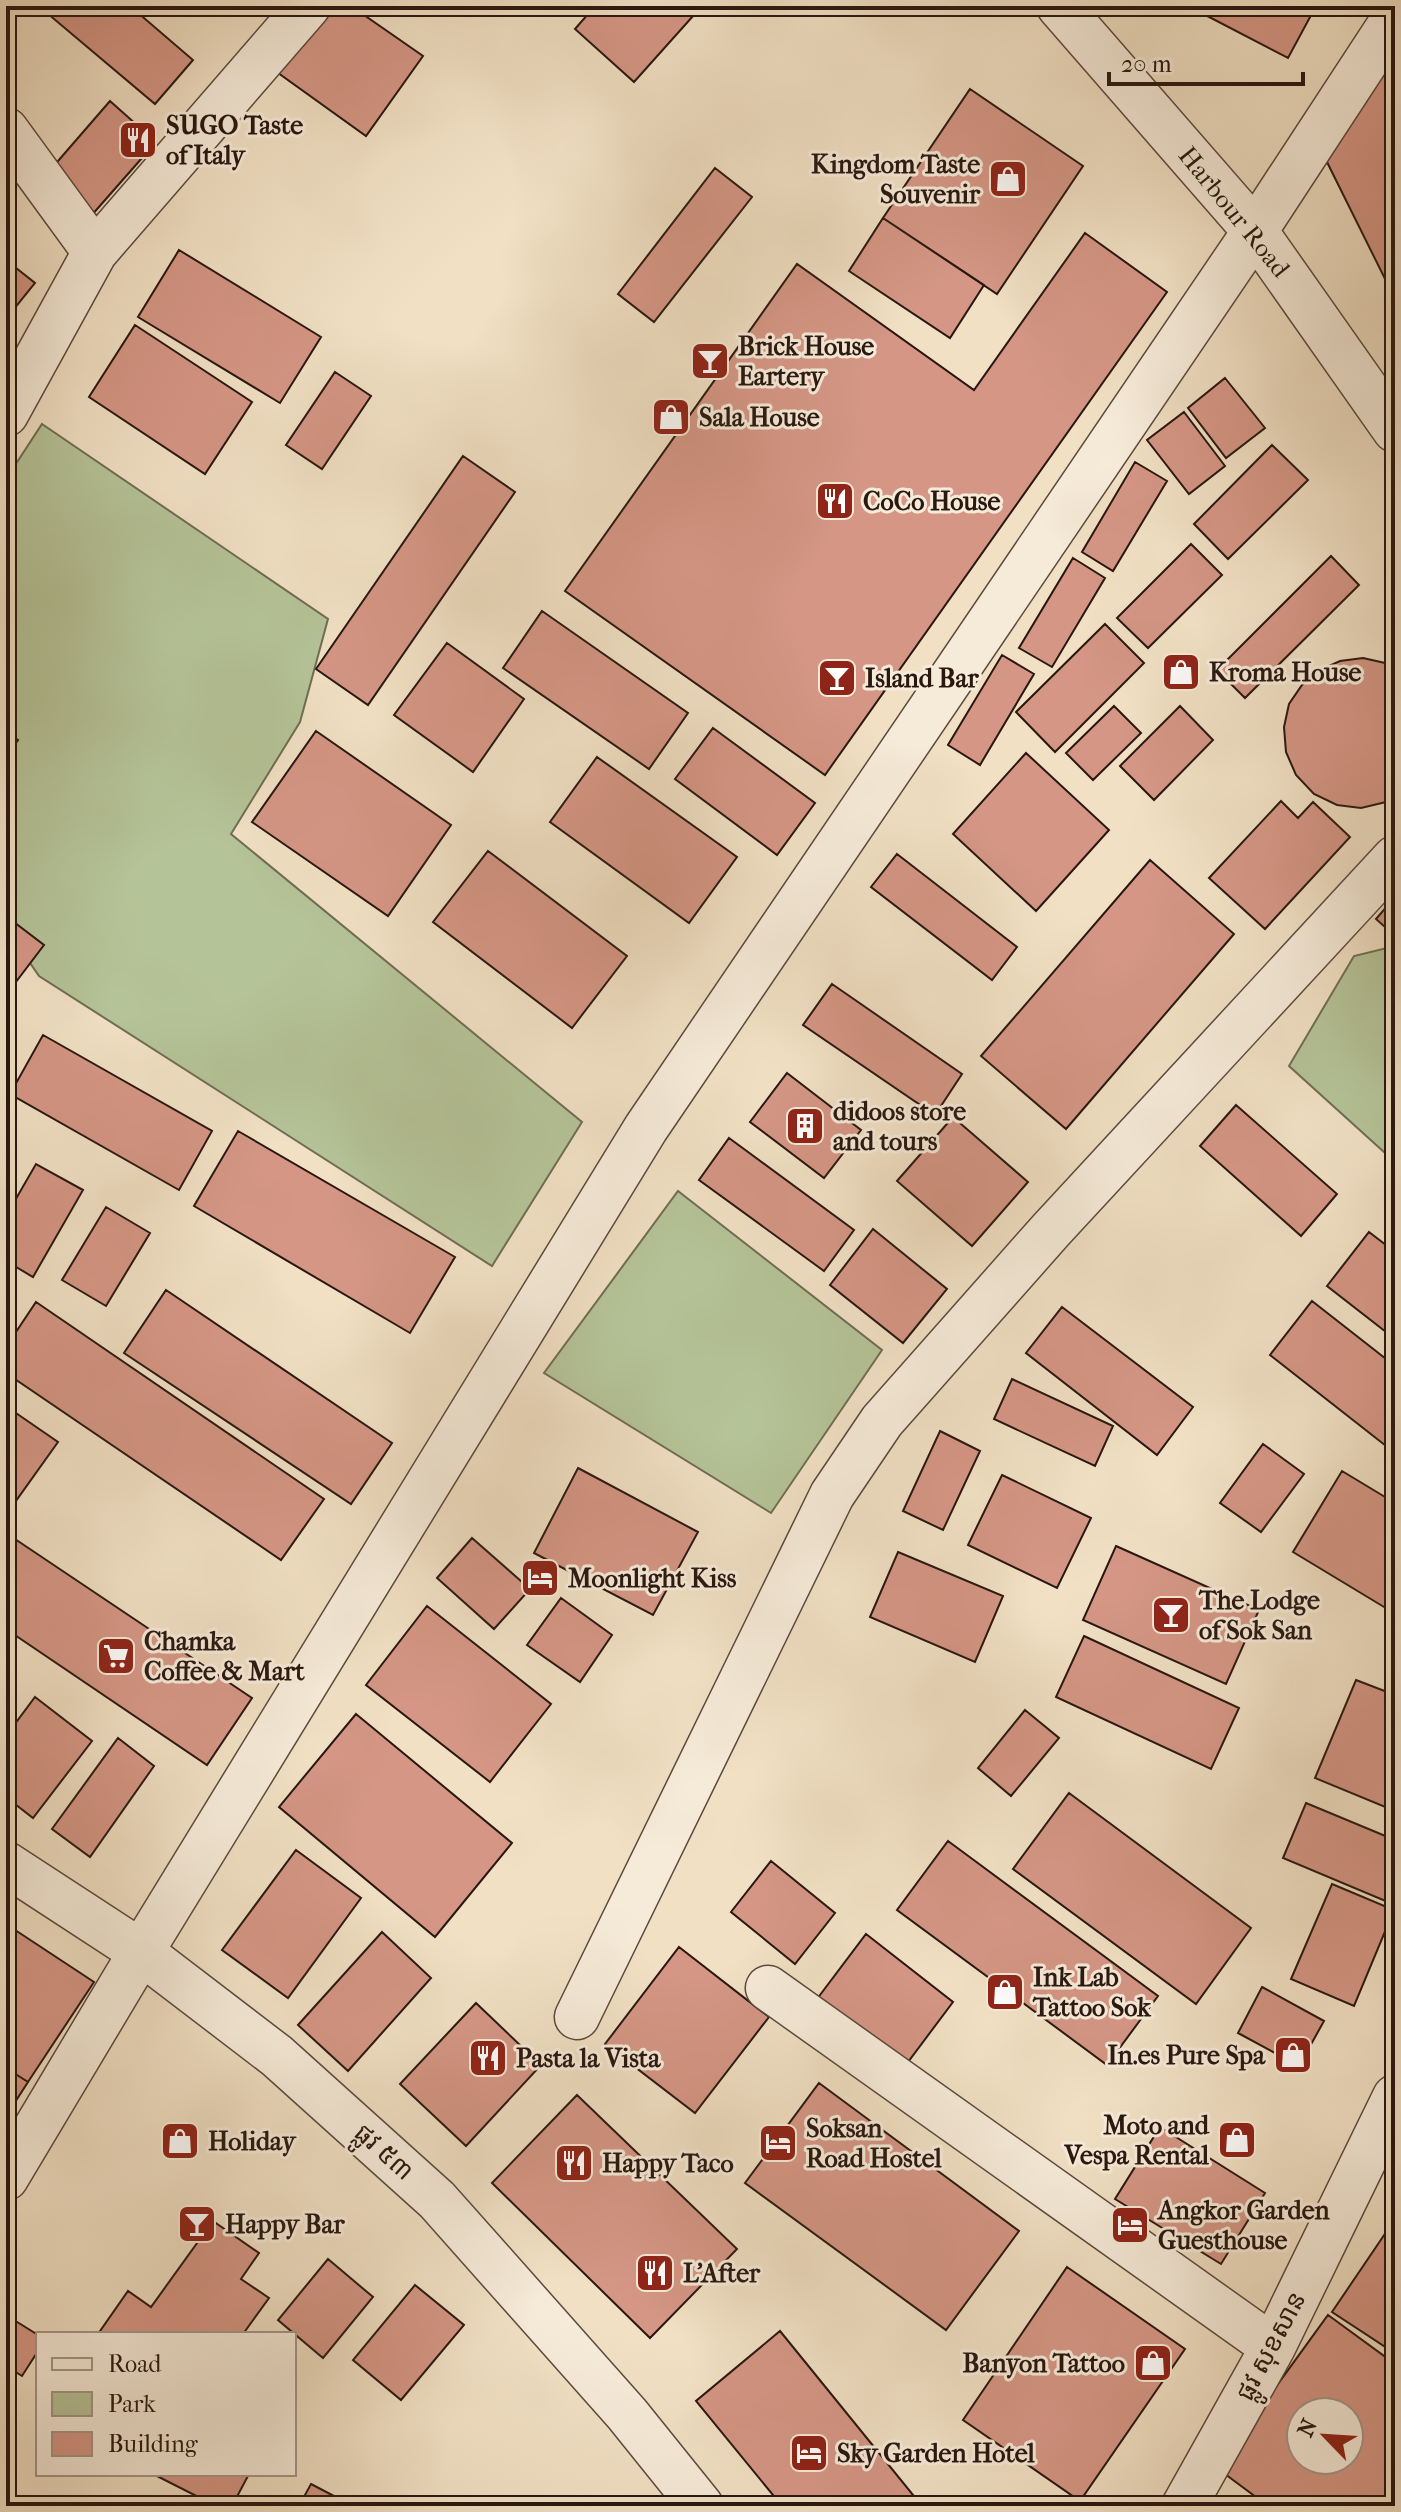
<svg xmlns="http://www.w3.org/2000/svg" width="1401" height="2512" font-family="'IM FELL French Canon','Noto Sans Khmer',serif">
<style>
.green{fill:#b5c398;stroke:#6f6d54;stroke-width:2}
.building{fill:#d59685;stroke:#291710;stroke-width:2;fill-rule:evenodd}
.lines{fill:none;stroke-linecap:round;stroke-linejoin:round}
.minor-casing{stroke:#5b493d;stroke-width:47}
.minor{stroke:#f6ebd9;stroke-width:44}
.labels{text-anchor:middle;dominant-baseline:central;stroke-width:6;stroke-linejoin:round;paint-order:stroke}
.poi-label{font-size:26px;font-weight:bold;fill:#291710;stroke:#f6ebd9;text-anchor:start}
.street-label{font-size:26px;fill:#291710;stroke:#f6ebd9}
</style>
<rect width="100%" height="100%" fill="#f1e0c4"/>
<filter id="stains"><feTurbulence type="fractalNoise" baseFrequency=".0025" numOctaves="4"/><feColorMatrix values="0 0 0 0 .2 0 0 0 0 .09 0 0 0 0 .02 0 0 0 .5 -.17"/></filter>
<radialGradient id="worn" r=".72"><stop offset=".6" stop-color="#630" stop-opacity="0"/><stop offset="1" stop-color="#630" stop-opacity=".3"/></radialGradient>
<!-- green -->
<path class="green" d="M 42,424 L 328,619 L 300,722 L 231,834 L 582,1122 L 492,1266 L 39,976 L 6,928 L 6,479 Z
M 1395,946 L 1395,1162 L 1289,1066 L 1354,956 Z
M 678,1191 L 882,1350 L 771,1513 L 544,1373 Z"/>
<!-- building -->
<path class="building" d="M 6,6 L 24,6 L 6,29 Z
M 43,6 L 130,6 L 193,60 L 155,104 L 41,8 Z
M 318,6 L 351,6 L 423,56 L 366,136 L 274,70 Z
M 595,6 L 702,6 L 634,82 L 575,29 Z
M 1188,6 L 1316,6 L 1288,58 Z
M 1395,58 L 1395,299 L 1324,156 Z
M 970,89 L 1083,166 L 997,294 L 883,218 Z
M 110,101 L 156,142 L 91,216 L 45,176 Z
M 715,168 L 752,197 L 654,322 L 618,294 Z
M 883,218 L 984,285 L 950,338 L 849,271 Z
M 1085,233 L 1167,292 L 825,775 L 565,591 L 797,264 L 974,390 Z
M 179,250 L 321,337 L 280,403 L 138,317 Z
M 6,260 L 35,283 L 6,319 Z
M 135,325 L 252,402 L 205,474 L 89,397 Z
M 335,372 L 371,396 L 322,469 L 286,445 Z
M 1225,378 L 1265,428 L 1226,458 L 1188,408 Z
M 1184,412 L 1225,466 L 1189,494 L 1147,440 Z
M 1272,445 L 1308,480 L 1228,559 L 1194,524 Z
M 463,456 L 515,492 L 368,705 L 316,669 Z
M 1135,462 L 1167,481 L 1113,571 L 1082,552 Z
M 1191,544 L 1222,575 L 1148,648 L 1117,618 Z
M 1331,556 L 1359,585 L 1245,698 L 1217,670 Z
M 1073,558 L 1105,578 L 1052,667 L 1019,648 Z
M 542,611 L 688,713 L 649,769 L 503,668 Z
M 1105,624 L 1144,663 L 1055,752 L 1016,712 Z
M 447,643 L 524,699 L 473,772 L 394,715 Z
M 1002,655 L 1034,674 L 980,765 L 948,745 Z
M 1363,658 L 1385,663 L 1395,669 L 1395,797 L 1386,802 L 1361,808 L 1337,805 L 1314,794 L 1296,775 L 1286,752 L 1284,727 L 1289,704 L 1302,685 L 1320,670 L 1340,661 Z
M 1114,706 L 1141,733 L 1093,780 L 1066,753 Z
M 1180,706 L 1213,740 L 1154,800 L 1120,766 Z
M 713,728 L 815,803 L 777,855 L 675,779 Z
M 316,731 L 451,825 L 388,916 L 252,822 Z
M 6,732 L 18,740 L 6,757 Z
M 1026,753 L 1109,830 L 1036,911 L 953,834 Z
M 597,757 L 737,857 L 689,923 L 550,822 Z
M 1281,801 L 1298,818 L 1313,802 L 1350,837 L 1265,929 L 1209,878 Z
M 488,851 L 627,956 L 572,1028 L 433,922 Z
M 897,854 L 1017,947 L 992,980 L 871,887 Z
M 1150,860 L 1234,934 L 1066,1129 L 981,1056 Z
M 1395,897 L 1395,936 L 1376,919 Z
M 6,916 L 44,945 L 6,995 Z
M 832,984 L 962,1074 L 935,1115 L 803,1025 Z
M 43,1035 L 212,1131 L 179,1190 L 10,1094 Z
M 787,1073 L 861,1130 L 824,1178 L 750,1122 Z
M 1236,1105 L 1337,1194 L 1301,1236 L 1200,1146 Z
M 953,1117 L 1028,1182 L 972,1246 L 897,1181 Z
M 238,1131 L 455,1257 L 410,1333 L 194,1206 Z
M 729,1138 L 854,1230 L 824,1271 L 699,1180 Z
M 36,1164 L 83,1190 L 33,1277 L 6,1261 L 6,1216 Z
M 106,1207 L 150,1233 L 106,1306 L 62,1280 Z
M 873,1229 L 947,1289 L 903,1343 L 830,1285 Z
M 1369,1232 L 1395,1252 L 1395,1339 L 1327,1286 Z
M 166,1290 L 392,1443 L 351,1504 L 124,1353 Z
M 1312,1301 L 1395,1366 L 1395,1453 L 1270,1355 Z
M 36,1302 L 324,1499 L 281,1560 L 6,1373 L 6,1347 Z
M 1062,1307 L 1193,1407 L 1157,1455 L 1026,1353 Z
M 1012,1379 L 1113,1426 L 1095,1466 L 994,1419 Z
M 13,1411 L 58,1442 L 13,1505 L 6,1500 L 6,1421 Z
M 940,1431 L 980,1451 L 943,1530 L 903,1511 Z
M 1263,1444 L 1304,1474 L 1261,1532 L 1220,1503 Z
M 578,1468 L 698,1532 L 653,1615 L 534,1553 Z
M 1342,1471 L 1395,1503 L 1395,1600 L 1389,1610 L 1293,1552 Z
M 1002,1475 L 1091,1518 L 1057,1588 L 968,1545 Z
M 6,1533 L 252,1698 L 207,1765 L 6,1629 Z
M 472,1538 L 530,1589 L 494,1629 L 437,1578 Z
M 1116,1546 L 1259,1610 L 1226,1684 L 1083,1620 Z
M 898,1552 L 1003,1596 L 975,1662 L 870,1617 Z
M 561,1598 L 612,1635 L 580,1682 L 527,1645 Z
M 427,1606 L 551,1704 L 490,1782 L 366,1685 Z
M 1084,1636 L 1239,1708 L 1211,1769 L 1056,1697 Z
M 1356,1680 L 1395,1695 L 1395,1811 L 1315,1778 Z
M 35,1697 L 92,1741 L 33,1818 L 6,1797 L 6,1736 Z
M 1025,1710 L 1059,1738 L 1011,1796 L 978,1768 Z
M 356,1714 L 512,1843 L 435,1937 L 279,1807 Z
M 118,1738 L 154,1766 L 90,1857 L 52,1829 Z
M 1069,1793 L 1251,1928 L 1196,2004 L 1013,1869 Z
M 1306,1803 L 1395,1840 L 1395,1905 L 1283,1858 Z
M 948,1841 L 1158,1996 L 1107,2065 L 897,1910 Z
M 296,1850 L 361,1898 L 288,1998 L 222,1950 Z
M 771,1861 L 835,1913 L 795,1964 L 731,1912 Z
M 1332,1884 L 1394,1910 L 1354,2006 L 1291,1979 Z
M 6,1924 L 94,1982 L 28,2082 L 6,2068 Z
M 382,1932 L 431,1978 L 348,2071 L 298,2025 Z
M 866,1934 L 953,2002 L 905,2066 L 817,1999 Z
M 679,1947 L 769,2017 L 695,2113 L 605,2044 Z
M 1262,1987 L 1324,2021 L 1299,2066 L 1238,2033 Z
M 476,2003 L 541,2065 L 466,2146 L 400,2084 Z
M 6,2068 L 28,2082 L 6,2116 Z
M 819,2083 L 1019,2231 L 946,2330 L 745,2183 Z
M 577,2095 L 737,2249 L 650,2338 L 492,2183 Z
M 1160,2127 L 1265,2193 L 1221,2264 L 1115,2199 Z
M 1395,2219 L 1395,2336 L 1387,2348 L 1332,2312 Z
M 213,2221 L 259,2253 L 241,2279 L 269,2298 L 243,2334 L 98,2334 L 128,2291 L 151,2307 Z
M 328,2259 L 373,2297 L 323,2358 L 278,2320 Z
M 1067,2267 L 1185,2349 L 1080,2501 L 963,2420 Z
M 415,2285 L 464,2325 L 401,2400 L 353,2360 Z
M 6,2315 L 38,2335 L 38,2351 L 22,2376 L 6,2366 Z
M 1328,2315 L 1387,2358 L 1395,2347 L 1395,2506 L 1268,2506 L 1217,2468 ZM 1301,2412 L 1349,2412 L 1349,2460 L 1301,2460 Z
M 780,2331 L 922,2506 L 782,2506 L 696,2401 Z
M 153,2474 L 249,2474 L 232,2506 L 216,2506 Z
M 311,2484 L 353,2506 L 299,2506 Z"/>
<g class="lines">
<!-- minor casing -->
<g class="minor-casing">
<path id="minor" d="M 1059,6 L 1255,231 L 1395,430
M 6,130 L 95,252
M 6,414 L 95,252 L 308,6
M 6,1864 L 141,1952 L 277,2056 L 437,2200 L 627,2414 L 701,2506
M 768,1988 L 1273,2347
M 577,2017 L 832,1495 L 882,1421 L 1051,1230 L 1395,858
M 6,2178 L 141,1952 L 646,1128 L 1255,231 L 1395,17
M 1184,2506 L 1273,2347 L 1395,2097"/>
</g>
<!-- minor -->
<use href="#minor" class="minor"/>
</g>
<!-- icons -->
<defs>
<g id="restaurant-square" transform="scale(2)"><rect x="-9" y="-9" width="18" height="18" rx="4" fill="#8f2418" stroke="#f6ebd9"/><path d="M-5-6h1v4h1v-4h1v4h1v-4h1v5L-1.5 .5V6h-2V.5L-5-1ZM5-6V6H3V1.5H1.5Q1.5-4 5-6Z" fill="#fff"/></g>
<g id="shop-square" transform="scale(2)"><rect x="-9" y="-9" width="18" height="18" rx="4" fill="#8f2418" stroke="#f6ebd9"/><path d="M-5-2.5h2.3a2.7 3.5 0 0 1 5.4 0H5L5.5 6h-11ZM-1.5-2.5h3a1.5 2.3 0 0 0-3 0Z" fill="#fff"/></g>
<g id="bar-square" transform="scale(2)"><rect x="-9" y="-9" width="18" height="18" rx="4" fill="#8f2418" stroke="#f6ebd9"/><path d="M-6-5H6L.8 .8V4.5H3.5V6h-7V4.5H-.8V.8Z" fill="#fff"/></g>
<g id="building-square" transform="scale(2)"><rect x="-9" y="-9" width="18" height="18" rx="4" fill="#8f2418" stroke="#f6ebd9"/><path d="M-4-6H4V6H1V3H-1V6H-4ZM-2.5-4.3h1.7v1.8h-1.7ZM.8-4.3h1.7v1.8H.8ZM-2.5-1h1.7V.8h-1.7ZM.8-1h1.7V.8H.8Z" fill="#fff"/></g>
<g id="hotel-square" transform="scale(2)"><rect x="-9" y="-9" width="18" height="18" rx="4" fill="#8f2418" stroke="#f6ebd9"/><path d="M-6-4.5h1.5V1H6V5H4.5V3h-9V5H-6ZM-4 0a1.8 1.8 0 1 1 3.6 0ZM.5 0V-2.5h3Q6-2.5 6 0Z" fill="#fff"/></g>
<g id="supermarket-square" transform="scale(2)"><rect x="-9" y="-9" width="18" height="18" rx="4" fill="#8f2418" stroke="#f6ebd9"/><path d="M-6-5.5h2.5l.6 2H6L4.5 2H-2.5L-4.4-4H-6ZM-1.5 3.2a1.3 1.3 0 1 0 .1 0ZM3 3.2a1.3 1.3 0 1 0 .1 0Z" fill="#fff"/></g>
</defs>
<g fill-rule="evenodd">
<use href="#restaurant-square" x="138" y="140"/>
<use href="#shop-square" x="1008" y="179"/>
<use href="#bar-square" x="710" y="361"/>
<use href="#shop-square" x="671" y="417"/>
<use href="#restaurant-square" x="835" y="501"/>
<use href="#shop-square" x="1181" y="672"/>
<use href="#bar-square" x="837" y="678"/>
<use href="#building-square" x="805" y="1126"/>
<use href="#hotel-square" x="540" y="1578"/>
<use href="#bar-square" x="1171" y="1615"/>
<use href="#supermarket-square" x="116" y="1656"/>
<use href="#shop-square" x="1005" y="1992"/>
<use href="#shop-square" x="1293" y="2055"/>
<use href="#restaurant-square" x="488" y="2058"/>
<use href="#shop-square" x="1237" y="2140"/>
<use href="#shop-square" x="180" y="2141"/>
<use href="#hotel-square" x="778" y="2143"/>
<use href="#restaurant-square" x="574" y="2163"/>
<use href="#bar-square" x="197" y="2224"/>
<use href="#hotel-square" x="1130" y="2225"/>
<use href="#restaurant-square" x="655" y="2273"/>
<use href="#shop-square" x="1153" y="2363"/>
<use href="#hotel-square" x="809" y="2453"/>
</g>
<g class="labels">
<!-- poi labels -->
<g class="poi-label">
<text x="166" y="125">SUGO Taste<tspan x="166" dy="30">of Italy</tspan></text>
<text x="980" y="164" text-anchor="end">Kingdom Taste<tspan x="980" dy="30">Souvenir</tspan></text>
<text x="738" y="346">Brick House<tspan x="738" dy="30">Eartery</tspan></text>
<text x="699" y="417">Sala House</text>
<text x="863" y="501">CoCo House</text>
<text x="1209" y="672">Kroma House</text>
<text x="865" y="678">Island Bar</text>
<text x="833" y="1111">didoos store<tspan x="833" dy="30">and tours</tspan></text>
<text x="568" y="1578">Moonlight Kiss</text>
<text x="1199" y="1600">The Lodge<tspan x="1199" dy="30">of Sok San</tspan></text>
<text x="144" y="1641">Chamka<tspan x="144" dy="30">Coffee &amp; Mart</tspan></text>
<text x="1033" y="1977">Ink Lab<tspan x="1033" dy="30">Tattoo Sok</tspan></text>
<text x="1265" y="2055" text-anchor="end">In.es Pure Spa</text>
<text x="516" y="2058">Pasta la Vista</text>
<text x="1209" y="2125" text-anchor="end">Moto and<tspan x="1209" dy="30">Vespa Rental</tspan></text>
<text x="806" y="2128">Soksan<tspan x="806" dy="30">Road Hostel</tspan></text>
<text x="208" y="2141">Holiday</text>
<text x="602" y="2163">Happy Taco</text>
<text x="1158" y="2210">Angkor Garden<tspan x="1158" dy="30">Guesthouse</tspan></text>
<text x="225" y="2224">Happy Bar</text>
<text x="683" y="2273">L'After</text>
<text x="1125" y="2363" text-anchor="end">Banyon Tattoo</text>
<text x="837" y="2453">Sky Garden Hotel</text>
</g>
<!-- street labels -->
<g class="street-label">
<text transform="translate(1234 212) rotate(51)">Harbour Road</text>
<text transform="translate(384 2152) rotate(42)">ផ្លូវ ៥៣</text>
<text transform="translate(1271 2346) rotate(-62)">ផ្លូវ សុខសាន</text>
</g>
</g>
<!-- margin -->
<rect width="1401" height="2512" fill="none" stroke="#f1e0c4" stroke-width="32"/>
<rect x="8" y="8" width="1385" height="2496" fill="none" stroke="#291710" stroke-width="4"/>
<rect x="16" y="16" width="1369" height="2480" fill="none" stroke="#291710" stroke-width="2"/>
<!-- legend -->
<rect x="36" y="2332" width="260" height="144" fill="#f6ebd9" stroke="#a49689" stroke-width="2"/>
<rect x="52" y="2358" width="40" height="12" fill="#f6ebd9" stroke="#a49689" stroke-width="2"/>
<text x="108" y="2372" font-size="24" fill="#291710">Road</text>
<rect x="52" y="2392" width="40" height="24" fill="#b5c398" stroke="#a49689" stroke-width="2"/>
<text x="108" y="2412" font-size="24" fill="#291710">Park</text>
<rect x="52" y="2432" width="40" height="24" fill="#d59685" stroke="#a49689" stroke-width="2"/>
<text x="108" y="2452" font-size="24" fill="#291710">Building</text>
<!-- north arrow -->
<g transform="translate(1325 2436) rotate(295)"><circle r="38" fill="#f6ebd9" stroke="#a49689" stroke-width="2"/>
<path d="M0-6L14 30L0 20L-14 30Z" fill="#8f2418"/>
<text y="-12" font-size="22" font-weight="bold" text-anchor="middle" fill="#291710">N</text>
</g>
<!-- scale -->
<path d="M1109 72v12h194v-12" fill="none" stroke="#291710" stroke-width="4"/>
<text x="1121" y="72" font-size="24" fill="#291710" stroke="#f6ebd9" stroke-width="6" paint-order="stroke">20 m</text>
<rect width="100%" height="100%" filter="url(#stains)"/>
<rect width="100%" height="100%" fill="url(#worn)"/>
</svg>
